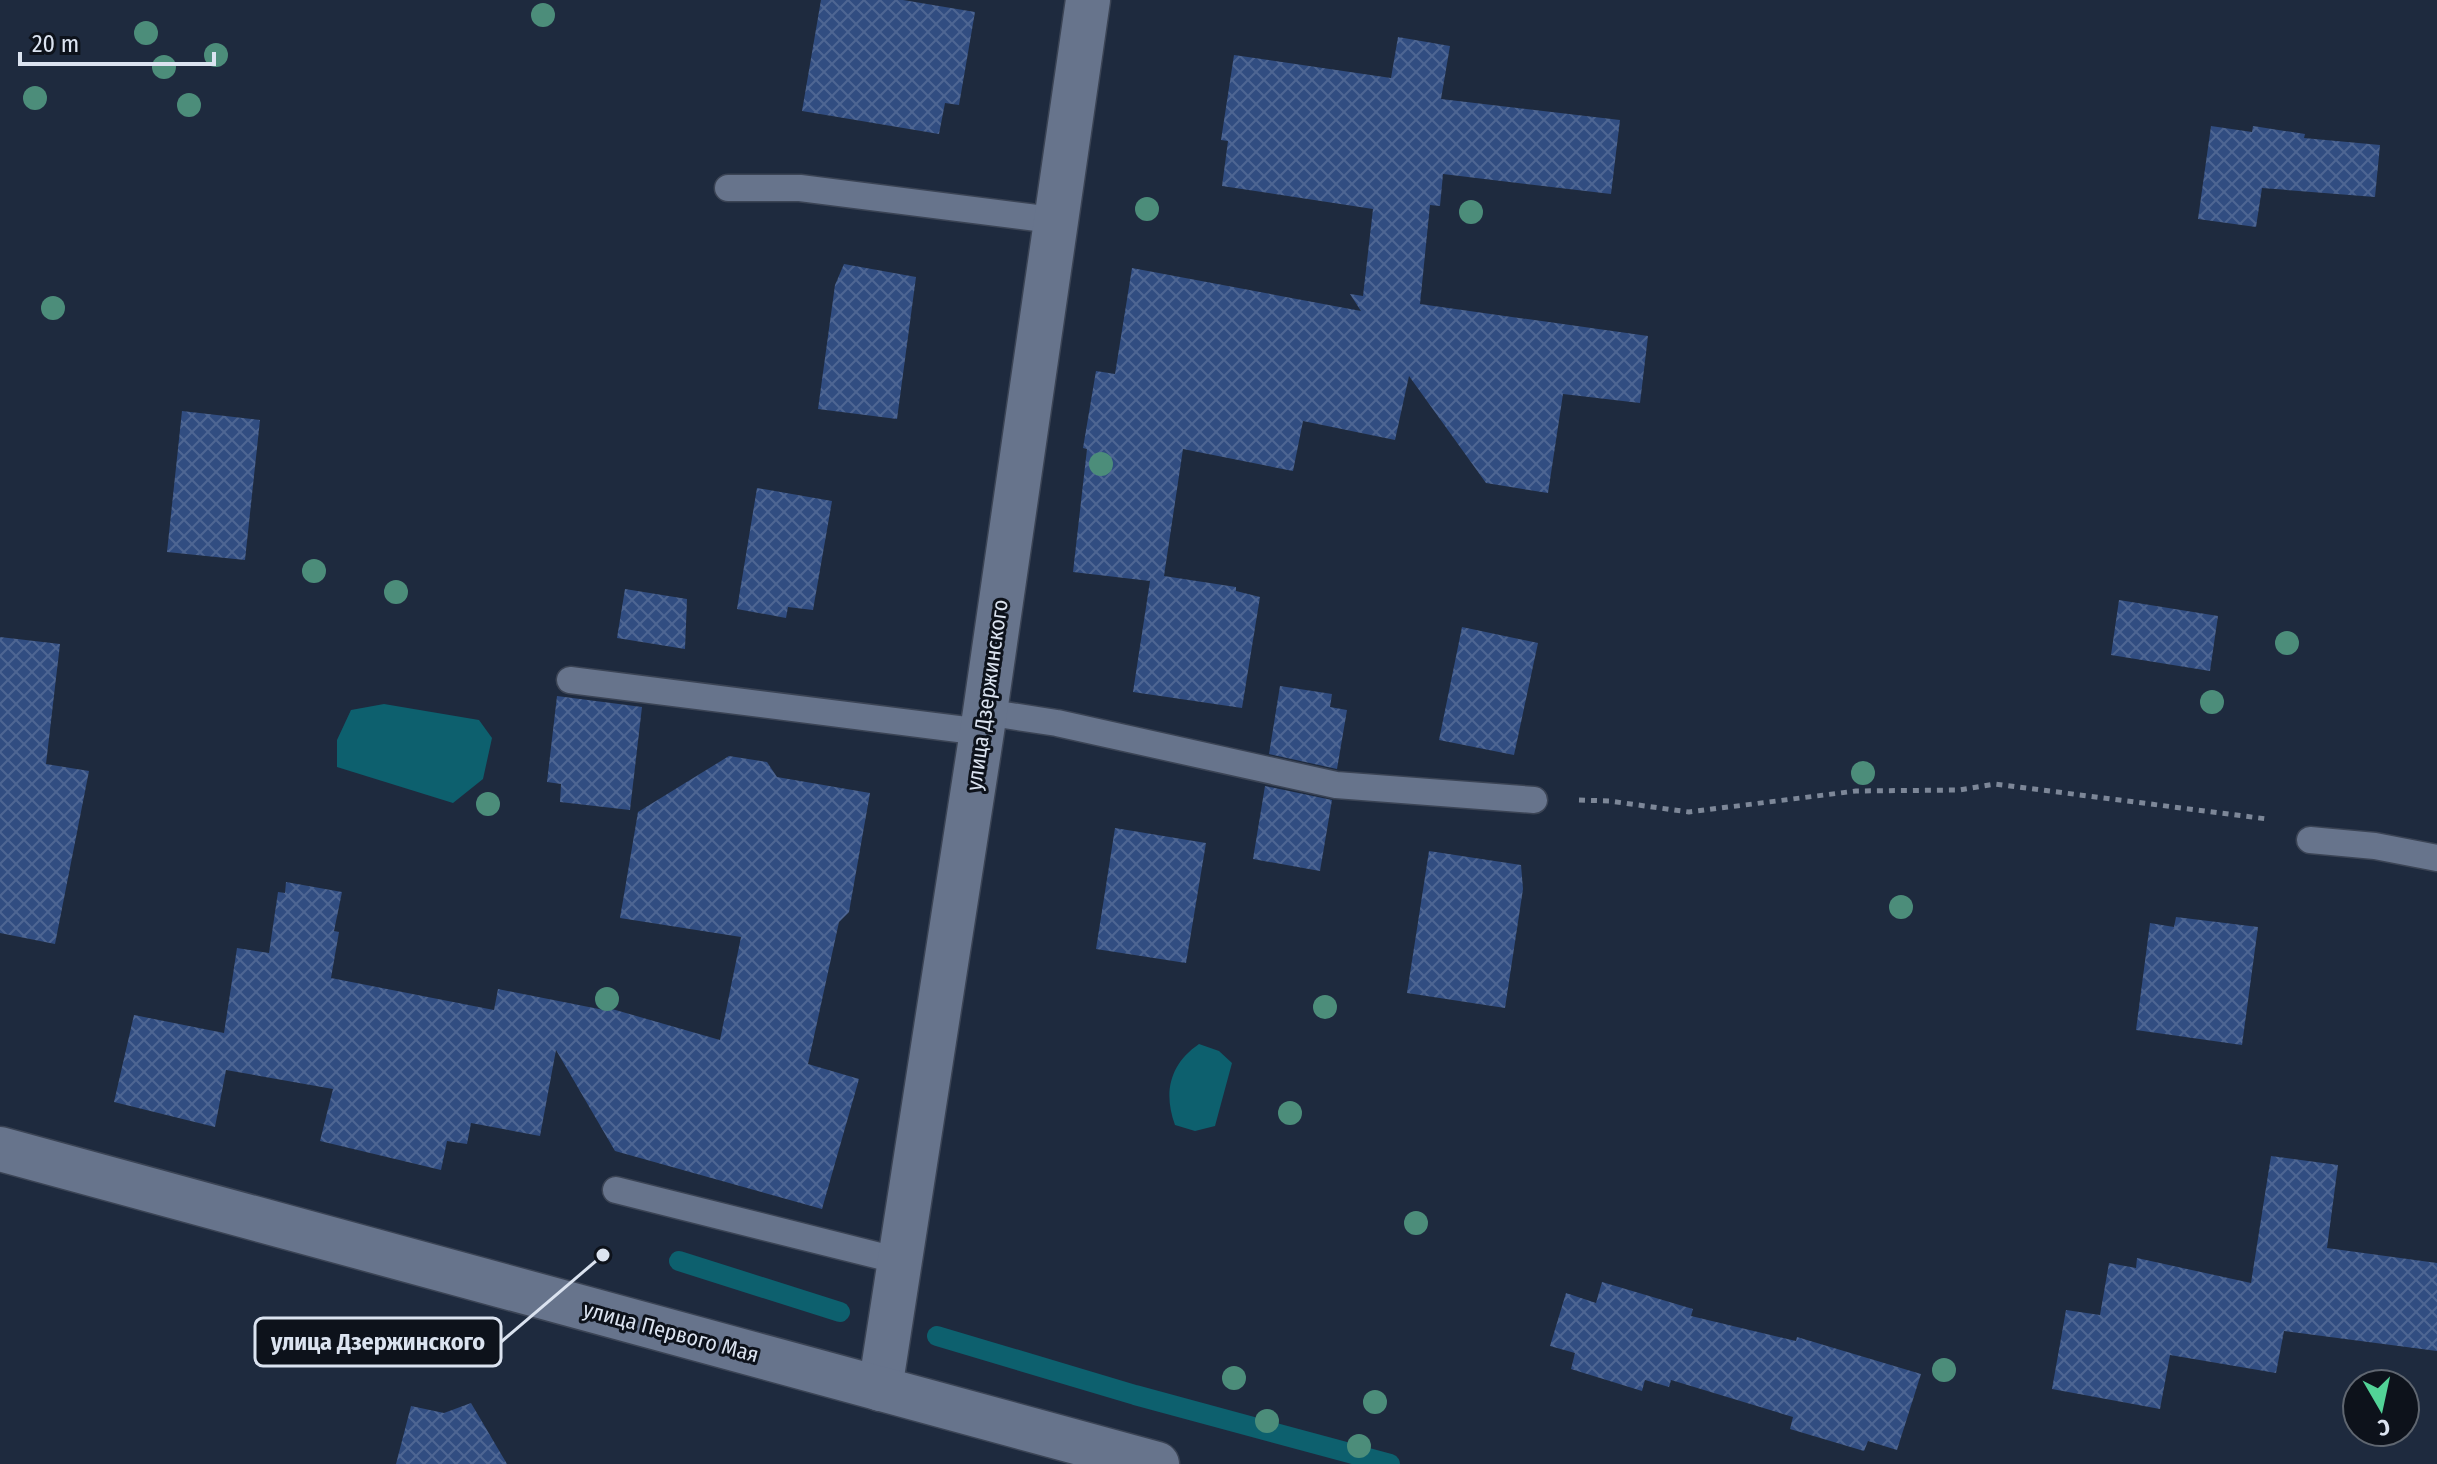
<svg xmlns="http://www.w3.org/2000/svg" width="2437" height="1464" font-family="'Fira Sans Condensed',sans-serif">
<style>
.water{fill:#0d606e}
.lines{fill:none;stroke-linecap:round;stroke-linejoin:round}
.stream{stroke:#0d606e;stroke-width:20}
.building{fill:url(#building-cross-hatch)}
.lane-casing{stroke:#3b4455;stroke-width:29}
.street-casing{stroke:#3b4455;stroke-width:47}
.secondary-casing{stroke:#3b4455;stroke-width:47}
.path{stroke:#7d8798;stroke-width:5;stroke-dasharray:6 6;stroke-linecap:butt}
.lane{stroke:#67748c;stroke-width:26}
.street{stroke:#67748c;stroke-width:44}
.secondary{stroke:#67748c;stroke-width:44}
.tree{fill:#4c8d7a}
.labels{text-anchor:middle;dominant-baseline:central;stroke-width:6;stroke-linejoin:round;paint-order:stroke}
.street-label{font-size:22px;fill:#dbe3f0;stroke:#0d121b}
.leader{fill:none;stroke:#dbe3f0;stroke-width:3}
.callout-dot{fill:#dbe3f0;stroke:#0d121b;stroke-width:3}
.callout{fill:#0d121b;stroke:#dbe3f0;stroke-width:3}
.callout-label{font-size:24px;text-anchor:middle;font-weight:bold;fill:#dbe3f0}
</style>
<defs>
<pattern id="building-cross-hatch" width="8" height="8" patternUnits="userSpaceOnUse" patternTransform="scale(2)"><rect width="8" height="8" fill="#314d81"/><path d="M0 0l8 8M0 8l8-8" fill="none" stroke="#4e6693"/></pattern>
</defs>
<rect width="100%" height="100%" fill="#1e2a3e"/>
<!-- water -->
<path class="water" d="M 384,704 L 479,720 L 492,738 L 483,779 L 453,803 L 337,767 L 337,740 L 351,710 Z
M 1199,1044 L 1219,1051 L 1232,1063 L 1215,1126 L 1195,1131 L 1175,1125 C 1163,1092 1170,1064 1199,1044 Z"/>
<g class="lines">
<!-- stream -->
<path class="stream" d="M 679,1261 L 840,1312
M 937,1336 L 1135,1395 L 1390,1464"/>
</g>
<!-- building -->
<path class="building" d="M 821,0 L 903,0 L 975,12 L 959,105 L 945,103 L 939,134 L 802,111 Z
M 1398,37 L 1450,46 L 1441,99 L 1620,120 L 1611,194 L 1443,174 L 1440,206 L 1430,205 L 1420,304 L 1648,336 L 1640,403 L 1563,394 L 1548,493 L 1486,483 L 1409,376 L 1395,440 L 1303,421 L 1293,471 L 1183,449 L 1164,576 L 1236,587 L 1236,591 L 1260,597 L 1242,708 L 1133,692 L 1150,581 L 1073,572 L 1087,449 L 1083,448 L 1096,371 L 1115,374 L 1132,268 L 1361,311 L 1350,294 L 1363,296 L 1373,209 L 1222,186 L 1228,141 L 1221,140 L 1234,55 L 1391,78 Z
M 2211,126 L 2252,132 L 2253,126 L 2305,134 L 2304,138 L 2380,145 L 2375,197 L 2262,188 L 2256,227 L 2198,219 Z
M 844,264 L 916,277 L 897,419 L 818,409 L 835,285 Z
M 182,411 L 260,420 L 245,560 L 167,552 Z
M 757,488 L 832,501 L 813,610 L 788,607 L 786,618 L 737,609 Z
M 625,589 L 687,599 L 685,649 L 617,638 Z
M 2119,600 L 2218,616 L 2210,671 L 2111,655 Z
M 1462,627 L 1538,643 L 1514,755 L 1439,740 Z
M 0,637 L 60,644 L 46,764 L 89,771 L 55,944 L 0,933 Z
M 1280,686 L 1332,694 L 1330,707 L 1347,710 L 1337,769 L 1269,754 Z
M 557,696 L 642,707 L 630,810 L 560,802 L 561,784 L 547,782 Z
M 729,756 L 767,762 L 777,777 L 870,793 L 849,912 L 839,922 L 808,1064 L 859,1079 L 822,1209 L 615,1151 L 556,1050 L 540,1136 L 471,1123 L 467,1144 L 447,1141 L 441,1170 L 320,1141 L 333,1089 L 226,1070 L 215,1127 L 114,1102 L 134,1015 L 224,1033 L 237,948 L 269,953 L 278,892 L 285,893 L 286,882 L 342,892 L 334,931 L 339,932 L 331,978 L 494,1010 L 498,989 L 604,1010 L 605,1007 L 720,1040 L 741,937 L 620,918 L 638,812 Z
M 1265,786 L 1332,800 L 1320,871 L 1253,859 Z
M 1115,828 L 1206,843 L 1186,963 L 1096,949 Z
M 1429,851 L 1521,865 L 1523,889 L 1505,1008 L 1407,993 Z
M 2176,917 L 2258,927 L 2242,1045 L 2136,1030 L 2150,923 L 2174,927 Z
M 2271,1156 L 2338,1165 L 2327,1248 L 2437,1263 L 2437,1351 L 2284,1331 L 2276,1373 L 2170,1355 L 2160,1409 L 2052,1389 L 2066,1310 L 2100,1315 L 2109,1263 L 2136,1268 L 2137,1258 L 2251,1283 Z
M 1602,1282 L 1693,1309 L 1691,1316 L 1796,1341 L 1797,1337 L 1921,1374 L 1897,1450 L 1868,1441 L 1864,1451 L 1790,1429 L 1793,1417 L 1671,1380 L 1669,1387 L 1645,1380 L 1642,1391 L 1571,1369 L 1575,1353 L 1550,1346 L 1566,1293 L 1596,1303 Z
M 471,1403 L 507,1464 L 396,1464 L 411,1406 L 444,1413 Z"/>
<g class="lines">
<!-- lane casing -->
<g class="lane-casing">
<path id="lane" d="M 728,188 L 800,188 L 1053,220
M 570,680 L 982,732
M 985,712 L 1057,723 L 1336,785 L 1534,800
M 2310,840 L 2375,846 L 2437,858
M 616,1190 L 900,1261"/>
</g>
<!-- street casing -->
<g class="street-casing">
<path id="street" d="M 880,1389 L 985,712 L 1088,0"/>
</g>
<!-- secondary casing -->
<g class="secondary-casing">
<path id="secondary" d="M 0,1149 L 1157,1464"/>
</g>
<!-- path -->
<path class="path" d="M 1579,800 L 1609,801 L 1689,812 L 1856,791 L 1959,790 L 1995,784 L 2267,819"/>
<!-- lane -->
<use href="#lane" class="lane"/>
<!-- street -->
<use href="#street" class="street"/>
<!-- secondary -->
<use href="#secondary" class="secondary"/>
</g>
<!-- trees -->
<g class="tree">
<circle cx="543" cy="15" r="12"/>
<circle cx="146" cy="33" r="12"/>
<circle cx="216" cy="55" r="12"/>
<circle cx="164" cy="67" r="12"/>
<circle cx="35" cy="98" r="12"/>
<circle cx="189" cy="105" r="12"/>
<circle cx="1147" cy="209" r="12"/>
<circle cx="1471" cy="212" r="12"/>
<circle cx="53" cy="308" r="12"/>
<circle cx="1101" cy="464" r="12"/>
<circle cx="314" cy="571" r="12"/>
<circle cx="396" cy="592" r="12"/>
<circle cx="2287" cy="643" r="12"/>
<circle cx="2212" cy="702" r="12"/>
<circle cx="1863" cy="773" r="12"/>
<circle cx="488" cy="804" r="12"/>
<circle cx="1901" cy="907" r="12"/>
<circle cx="607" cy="999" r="12"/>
<circle cx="1325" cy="1007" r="12"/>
<circle cx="1290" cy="1113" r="12"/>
<circle cx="1416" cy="1223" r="12"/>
<circle cx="1944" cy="1370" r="12"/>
<circle cx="1234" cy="1378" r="12"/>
<circle cx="1375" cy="1402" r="12"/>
<circle cx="1267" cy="1421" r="12"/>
<circle cx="1359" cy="1446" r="12"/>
</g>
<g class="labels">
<!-- street labels -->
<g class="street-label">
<text transform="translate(987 695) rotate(-82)">улица Дзержинского</text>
<text transform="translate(671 1332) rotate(15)">улица Первого Мая</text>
</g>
</g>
<!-- callouts -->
<path class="leader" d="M603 1255L501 1342"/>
<circle class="callout-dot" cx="603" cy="1255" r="8"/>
<rect class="callout" x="255" y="1318" width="246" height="48" rx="8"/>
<g class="callout-label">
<text x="378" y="1350">улица Дзержинского</text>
</g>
<!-- north arrow -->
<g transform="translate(2381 1408) rotate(171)"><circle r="38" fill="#0d121b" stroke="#5f6670" stroke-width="2"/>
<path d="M0-6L14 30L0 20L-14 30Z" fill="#52d397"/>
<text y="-12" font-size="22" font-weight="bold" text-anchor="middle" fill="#dbe3f0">С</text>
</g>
<!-- scale -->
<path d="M20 52v12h194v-12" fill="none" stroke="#dbe3f0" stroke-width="4"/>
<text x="32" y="52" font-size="24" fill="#dbe3f0" stroke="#0d121b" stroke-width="6" paint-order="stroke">20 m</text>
</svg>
